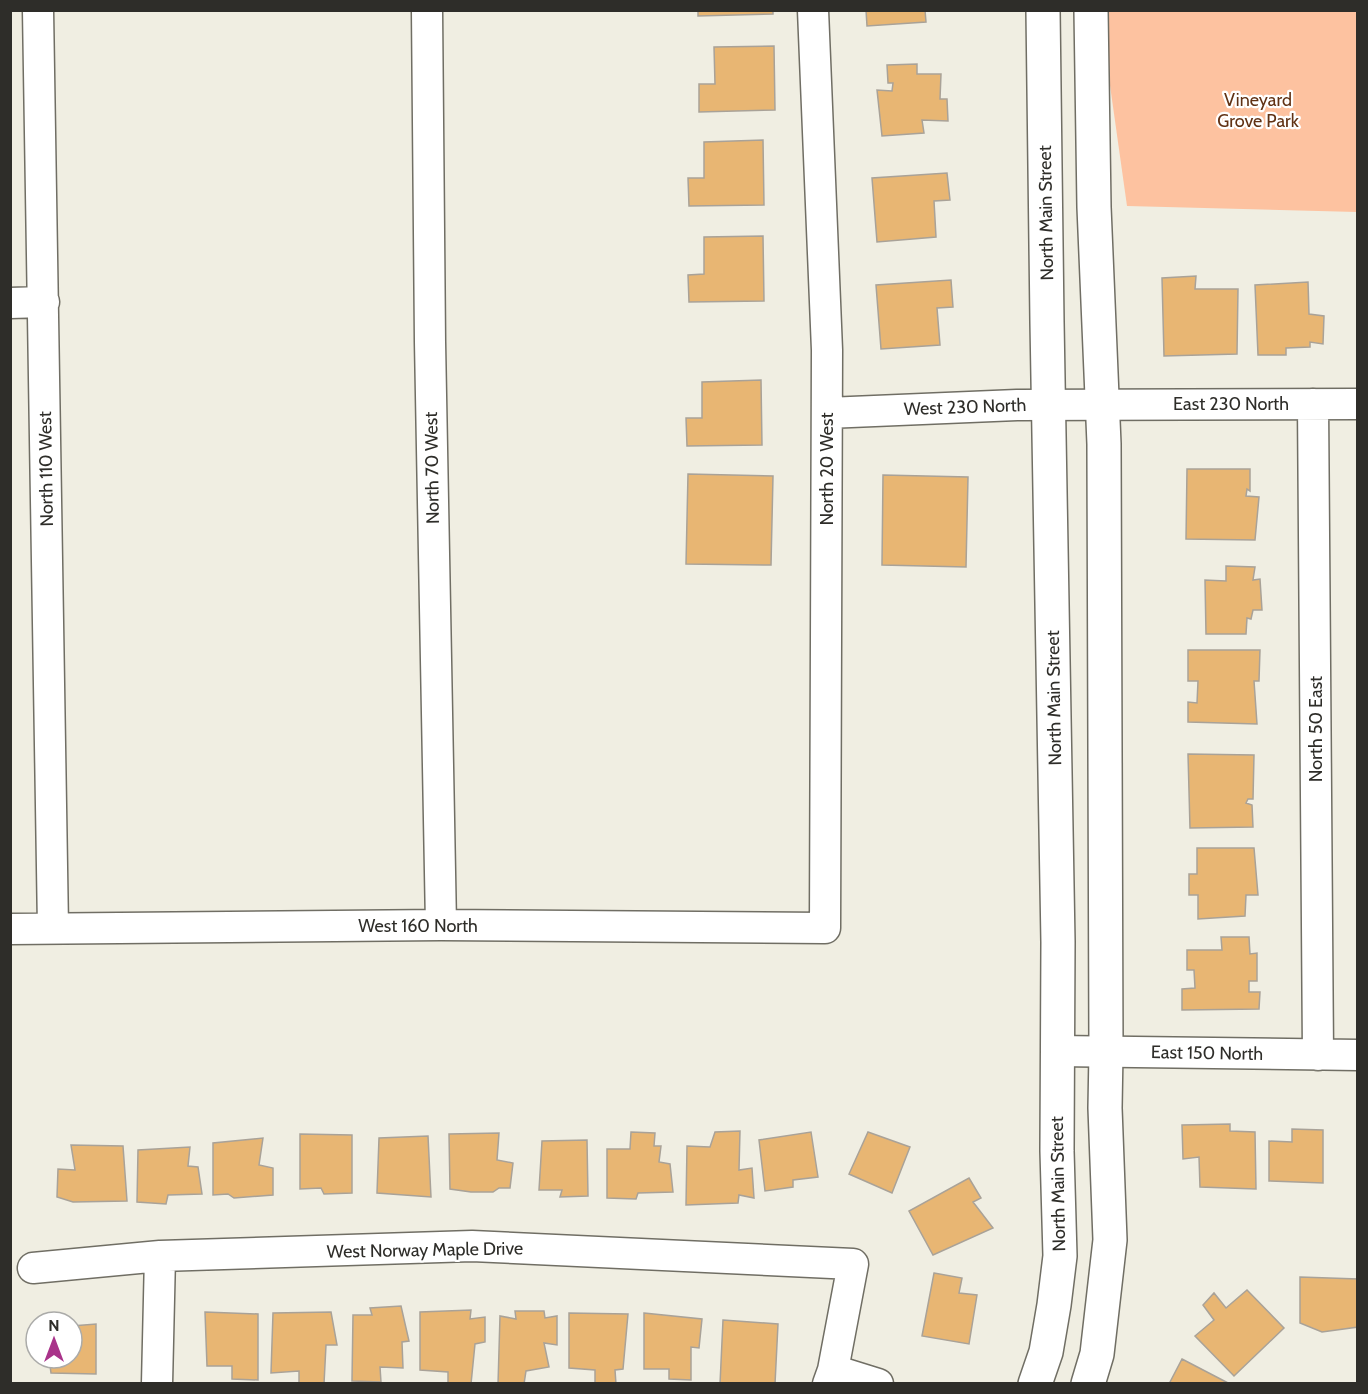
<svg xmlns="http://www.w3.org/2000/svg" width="1368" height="1394" font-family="Cabin,sans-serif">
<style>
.green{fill:#fdc2a0}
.building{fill:#e8b673;stroke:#a9a298;stroke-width:1.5}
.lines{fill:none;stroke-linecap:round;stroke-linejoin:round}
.minor-casing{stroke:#706e64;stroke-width:33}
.secondary-casing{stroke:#706e64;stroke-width:36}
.minor{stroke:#fff;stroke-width:30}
.secondary{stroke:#fff;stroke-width:33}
.labels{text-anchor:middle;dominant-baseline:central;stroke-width:4.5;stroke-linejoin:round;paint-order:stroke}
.park-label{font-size:18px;fill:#613214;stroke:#fff}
.street-label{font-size:18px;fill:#2e2d29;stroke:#fff}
</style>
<rect width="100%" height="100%" fill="#f0eee2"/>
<!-- green -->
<path class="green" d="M 1105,11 L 1357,11 L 1357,212 L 1127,206 L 1106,57 Z"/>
<!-- building -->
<path class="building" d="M 698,10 L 773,10 L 773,14 L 698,16 Z
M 866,10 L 925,10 L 926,22 L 867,26 Z
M 774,46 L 775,110 L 699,112 L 699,84 L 715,84 L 714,47 Z
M 917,64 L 917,74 L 941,74 L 940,99 L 947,99 L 948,121 L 922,120 L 924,133 L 882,136 L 877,90 L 892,91 L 893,83 L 888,83 L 887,65 Z
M 763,140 L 764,205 L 689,206 L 688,178 L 704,178 L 704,142 Z
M 947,173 L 950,200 L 934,201 L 936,237 L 877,242 L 872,178 Z
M 763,236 L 764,301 L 689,302 L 688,275 L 704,274 L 704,237 Z
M 1196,276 L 1195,289 L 1238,289 L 1237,354 L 1164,356 L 1162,278 Z
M 951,280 L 953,307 L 937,308 L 940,345 L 881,349 L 876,285 Z
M 1308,282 L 1309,314 L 1324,316 L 1323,344 L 1310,342 L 1310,347 L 1286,348 L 1286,355 L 1258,355 L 1255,285 Z
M 761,380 L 762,445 L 687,446 L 686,418 L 702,418 L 702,382 Z
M 1187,469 L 1250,469 L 1250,491 L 1247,489 L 1246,496 L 1259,497 L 1255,540 L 1186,539 Z
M 688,474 L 773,476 L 771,565 L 686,564 Z
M 883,475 L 968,477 L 966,567 L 882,565 Z
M 1226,566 L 1255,567 L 1253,580 L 1260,579 L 1262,610 L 1253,610 L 1251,619 L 1247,618 L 1246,634 L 1206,634 L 1205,580 L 1226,581 Z
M 1188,650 L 1260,650 L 1259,681 L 1254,681 L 1257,724 L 1188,722 L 1188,702 L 1197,703 L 1198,681 L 1188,681 Z
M 1188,754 L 1254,755 L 1253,799 L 1248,799 L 1246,803 L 1252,805 L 1253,827 L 1190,828 Z
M 1197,848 L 1254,848 L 1258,895 L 1246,895 L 1245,916 L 1198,919 L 1198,895 L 1189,895 L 1189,874 L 1197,874 Z
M 1221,937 L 1249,937 L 1250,954 L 1257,953 L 1257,981 L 1249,981 L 1249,992 L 1260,992 L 1259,1009 L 1182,1010 L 1182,989 L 1195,988 L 1194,970 L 1187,970 L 1187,950 L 1222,950 Z
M 1230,1124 L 1230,1131 L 1255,1132 L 1256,1189 L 1200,1187 L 1199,1157 L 1183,1159 L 1182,1125 Z
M 1292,1129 L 1323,1130 L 1323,1183 L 1269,1181 L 1269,1141 L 1292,1142 Z
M 740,1131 L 739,1170 L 752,1168 L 754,1198 L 739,1195 L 738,1203 L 686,1205 L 687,1146 L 710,1147 L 715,1132 Z
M 631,1132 L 655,1133 L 654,1146 L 661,1146 L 659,1162 L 670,1164 L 673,1192 L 638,1193 L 636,1199 L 607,1198 L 607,1149 L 630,1149 Z
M 811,1132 L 818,1177 L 793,1180 L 793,1187 L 765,1191 L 759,1140 Z
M 868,1132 L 910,1147 L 892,1193 L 849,1174 Z
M 499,1133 L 497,1160 L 513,1163 L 510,1188 L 499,1188 L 493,1192 L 471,1192 L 450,1189 L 449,1134 Z
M 300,1134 L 352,1135 L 352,1193 L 324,1194 L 321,1188 L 300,1189 Z
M 428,1136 L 431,1197 L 377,1193 L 379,1138 Z
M 263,1138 L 259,1165 L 273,1168 L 273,1195 L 234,1198 L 228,1194 L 213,1195 L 213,1143 Z
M 587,1140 L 588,1196 L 560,1197 L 562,1190 L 539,1190 L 542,1141 Z
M 71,1145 L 123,1146 L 127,1201 L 73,1202 L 57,1197 L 58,1169 L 75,1170 Z
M 190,1147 L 188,1166 L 198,1167 L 202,1194 L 168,1195 L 166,1204 L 137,1202 L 138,1150 Z
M 969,1178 L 981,1198 L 973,1202 L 993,1228 L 933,1255 L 909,1211 Z
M 934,1273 L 962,1278 L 959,1293 L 977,1295 L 969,1344 L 922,1336 Z
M 1300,1277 L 1358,1279 L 1358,1327 L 1322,1332 L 1300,1323 Z
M 1247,1290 L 1284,1328 L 1234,1376 L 1195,1336 L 1214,1320 L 1203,1305 L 1214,1293 L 1226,1308 Z
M 401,1306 L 409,1341 L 402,1342 L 403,1368 L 380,1367 L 381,1382 L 352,1381 L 353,1315 L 372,1315 L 370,1308 Z
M 471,1310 L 470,1319 L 485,1317 L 485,1342 L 475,1344 L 471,1384 L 448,1384 L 448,1372 L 420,1370 L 420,1312 Z
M 515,1311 L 544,1311 L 545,1318 L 557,1316 L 557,1345 L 544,1343 L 549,1367 L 526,1371 L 524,1384 L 498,1384 L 500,1316 L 516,1319 Z
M 205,1312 L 258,1314 L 258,1380 L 232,1379 L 232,1366 L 207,1366 Z
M 331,1312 L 337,1345 L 326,1345 L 324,1384 L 299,1384 L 299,1371 L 271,1373 L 273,1313 Z
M 569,1313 L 628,1314 L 623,1369 L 615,1370 L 616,1384 L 595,1384 L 595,1370 L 569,1368 Z
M 644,1313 L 702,1319 L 699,1348 L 691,1347 L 691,1380 L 669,1379 L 669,1369 L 644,1369 Z
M 723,1320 L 778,1324 L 775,1384 L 720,1384 Z
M 96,1324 L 96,1374 L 51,1373 L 49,1358 L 72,1358 L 72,1326 Z
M 1182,1359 L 1230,1384 L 1169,1384 Z"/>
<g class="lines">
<!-- minor casing -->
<g class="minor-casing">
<path id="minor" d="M 38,10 L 53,928
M 427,10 L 430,342 L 441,925
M 10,303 L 44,302
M 1313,404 L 1318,1055
M 827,413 L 1017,405 L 1358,404
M 10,929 L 441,925 L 825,928 L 827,350 L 813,10
M 1057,1051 L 1358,1055
M 33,1268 L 160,1256 L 472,1246 L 853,1264 L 833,1370 L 828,1384
M 833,1370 L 878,1384
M 157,1384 L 160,1256"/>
</g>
<!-- secondary casing -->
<g class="secondary-casing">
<path id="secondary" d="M 1035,1384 L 1046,1352 L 1054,1305 L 1060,1256 L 1057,1151 L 1058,942 L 1047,322 L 1043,10
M 1088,1384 L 1097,1354 L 1110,1240 L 1105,1108 L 1106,1052 L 1104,444 L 1094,207 L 1091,10"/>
</g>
<!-- minor -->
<use href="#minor" class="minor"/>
<!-- secondary -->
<use href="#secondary" class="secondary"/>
</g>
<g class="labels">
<!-- park labels -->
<g class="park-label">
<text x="1258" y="100">Vineyard<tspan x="1258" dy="21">Grove Park</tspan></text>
</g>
<!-- street labels -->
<g class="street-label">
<text transform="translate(1046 213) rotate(-91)">North Main Street</text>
<text x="1231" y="404">East 230 North</text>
<text transform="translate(965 407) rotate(-2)">West 230 North</text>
<text transform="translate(432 468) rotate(-91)">North 70 West</text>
<text transform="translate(46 469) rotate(-91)">North 110 West</text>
<text transform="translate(827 469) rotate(-90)">North 20 West</text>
<text transform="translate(1054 698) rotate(-91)">North Main Street</text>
<text transform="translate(1316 729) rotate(-90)">North 50 East</text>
<text x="418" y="926">West 160 North</text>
<text transform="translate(1207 1053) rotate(1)">East 150 North</text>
<text transform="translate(1058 1184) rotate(-91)">North Main Street</text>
<text transform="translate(425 1250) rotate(-1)">West Norway Maple Drive</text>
</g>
</g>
<!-- border -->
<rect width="1368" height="1394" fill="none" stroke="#2e2d29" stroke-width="24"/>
<!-- north arrow -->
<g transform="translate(54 1340)"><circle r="28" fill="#ffffff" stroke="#ababa9" stroke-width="1.5"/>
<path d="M0-4.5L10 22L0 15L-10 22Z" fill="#a9338a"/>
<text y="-9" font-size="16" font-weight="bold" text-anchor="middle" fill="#2e2d29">N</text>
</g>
</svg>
